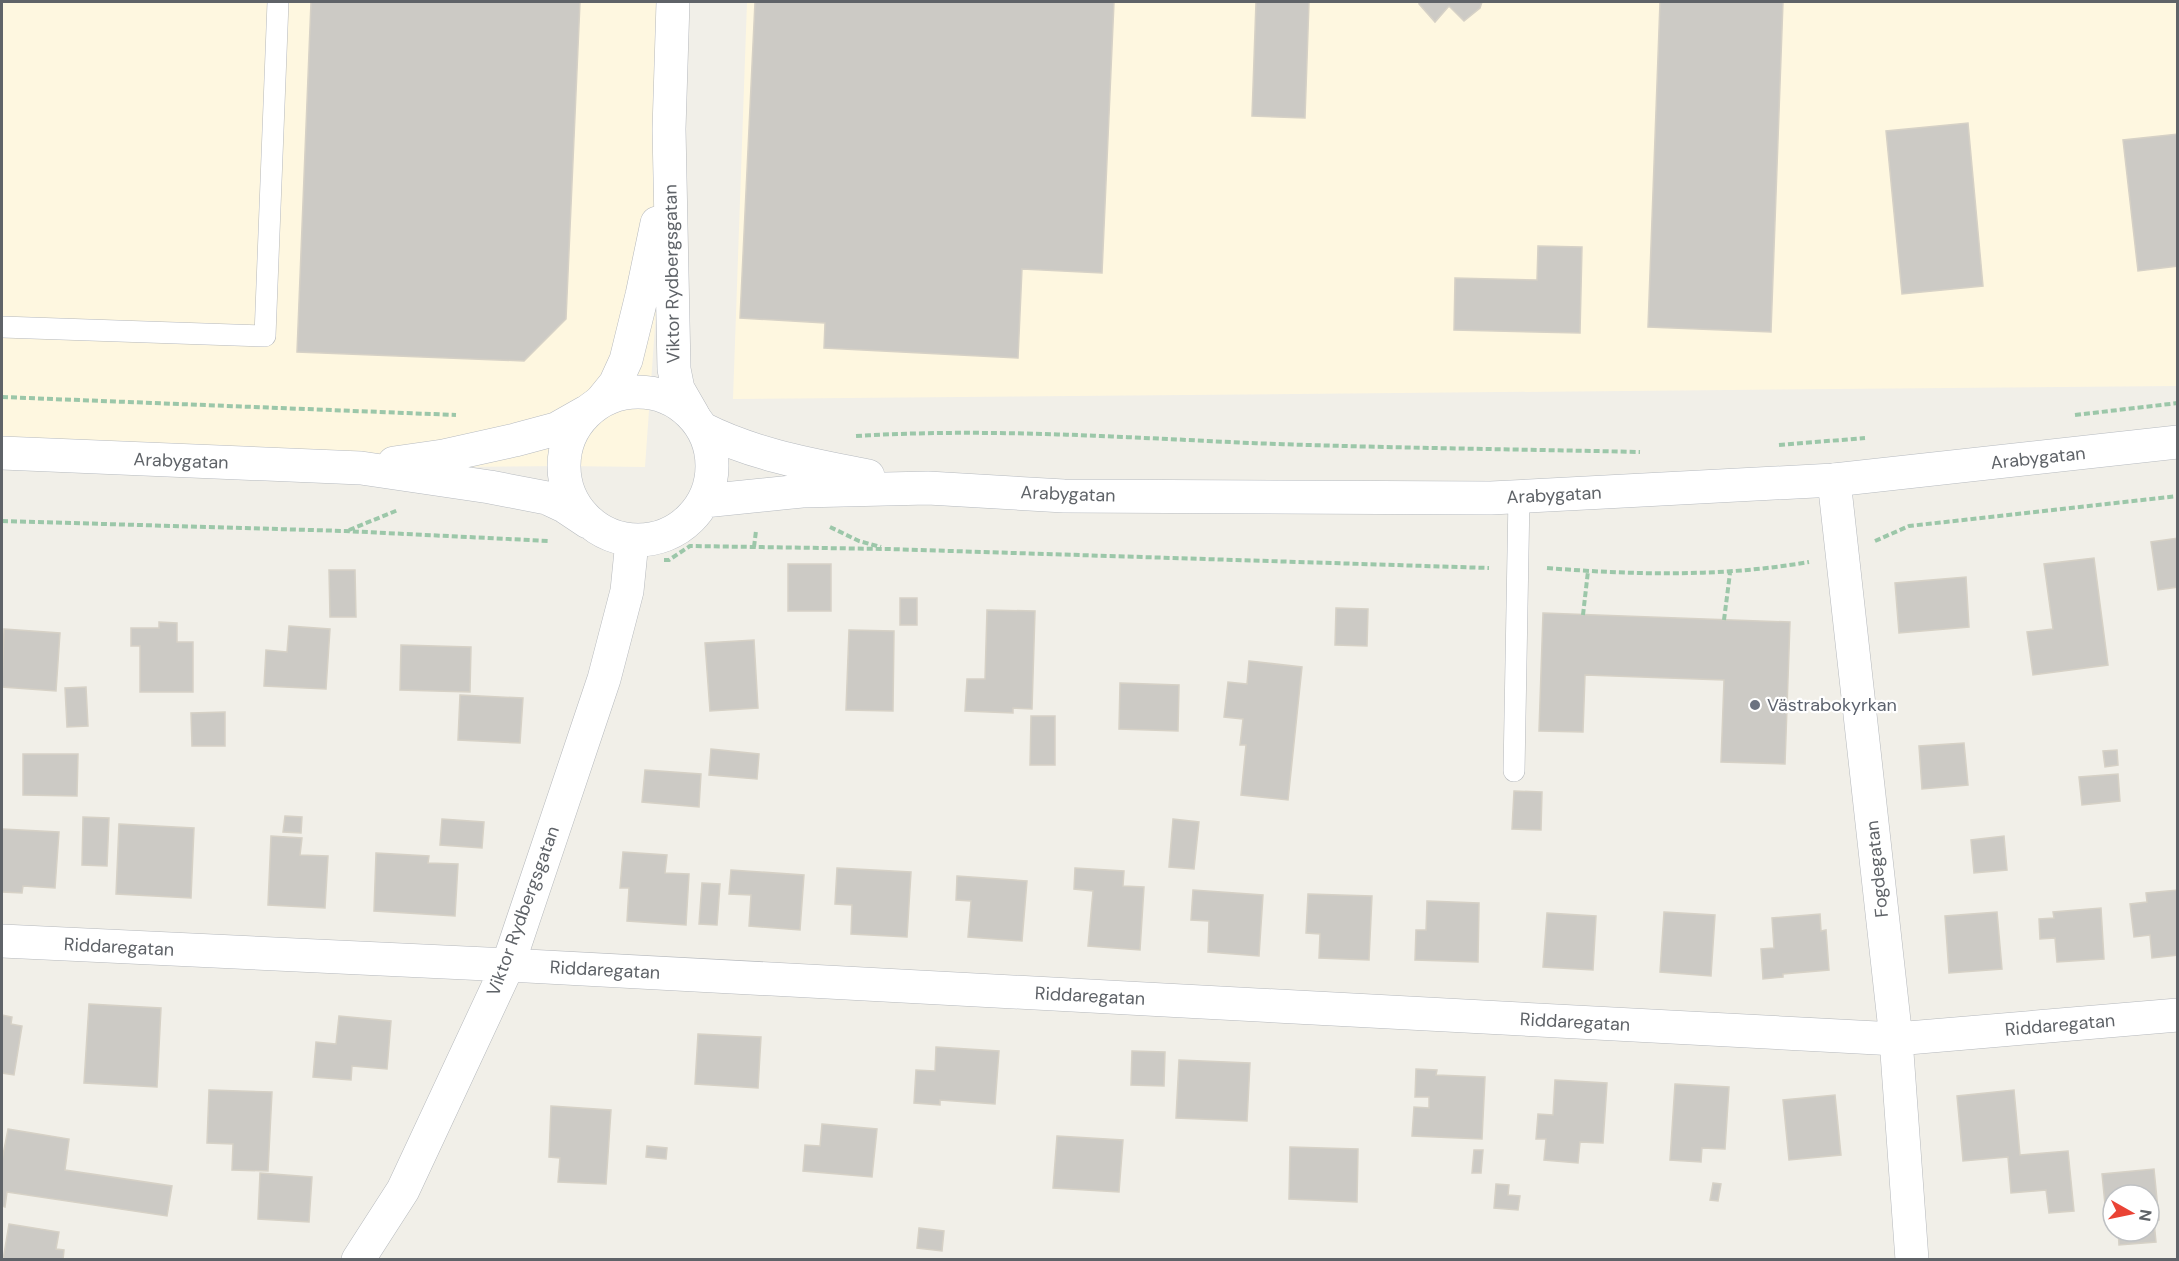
<svg xmlns="http://www.w3.org/2000/svg" width="2179" height="1261" font-family="'DM Sans',sans-serif">
<style>
.commercial{fill:#fef7e0}
.building{fill:#cccac5;stroke:#d6d1c6;stroke-width:1.5}
.lines{fill:none;stroke-linecap:round;stroke-linejoin:round}
.lane-casing{stroke:#b5b8bc;stroke-width:22}
.street-casing{stroke:#b5b8bc;stroke-width:34}
.secondary-casing{stroke:#b6babf;stroke-width:34}
.path{stroke:#9cc7a9;stroke-width:4;stroke-dasharray:6 3;stroke-linecap:butt}
.lane{stroke:#fff;stroke-width:21}
.street{stroke:#fff;stroke-width:33}
.secondary{stroke:#fff;stroke-width:33}
.worship-dot{fill:#6b7280;stroke:#fff;stroke-width:2}
.labels{text-anchor:middle;dominant-baseline:central;stroke-width:4.5;stroke-linejoin:round;paint-order:stroke}
.street-label{font-size:18px;fill:#5f6368;stroke:#fff}
.worship-label{font-size:18px;fill:#5b616d;stroke:#fff;text-anchor:start}
</style>
<rect width="100%" height="100%" fill="#f1efe8"/>
<!-- commercial -->
<path class="commercial" d="M 2,2 L 673,2 L 669,129 L 645,467 L 563,466 L 361,468 L 2,453 Z
M 747,2 L 2177,2 L 2177,386 L 733,399 Z"/>
<!-- building -->
<path class="building" d="M 311,2 L 580,2 L 566,319 L 524,361 L 297,352 Z
M 755,2 L 1114,2 L 1102,273 L 1022,269 L 1018,358 L 824,348 L 825,323 L 740,318 Z
M 1256,2 L 1309,2 L 1305,118 L 1252,116 Z
M 1419,2 L 1482,2 L 1480,8 L 1464,21 L 1449,6 L 1435,22 L 1419,4 Z
M 1660,2 L 1783,2 L 1771,332 L 1648,327 Z
M 1968,123 L 1983,286 L 1902,294 L 1886,131 Z
M 2178,134 L 2178,266 L 2138,271 L 2123,140 Z
M 1538,246 L 1582,247 L 1580,333 L 1454,330 L 1455,278 L 1537,280 Z
M 2178,538 L 2178,587 L 2158,590 L 2151,542 Z
M 2094,558 L 2108,665 L 2033,675 L 2027,632 L 2053,629 L 2044,564 Z
M 788,564 L 831,564 L 831,611 L 788,611 Z
M 329,570 L 355,570 L 356,617 L 330,617 Z
M 1966,577 L 1969,627 L 1899,633 L 1895,583 Z
M 900,598 L 917,598 L 917,625 L 900,625 Z
M 1336,608 L 1368,609 L 1367,646 L 1335,645 Z
M 987,610 L 1035,611 L 1032,709 L 1013,708 L 1013,713 L 965,711 L 967,679 L 985,679 Z
M 1543,613 L 1790,622 L 1785,764 L 1721,762 L 1724,680 L 1585,675 L 1583,732 L 1539,731 Z
M 159,622 L 177,623 L 177,642 L 193,642 L 193,692 L 140,692 L 140,646 L 131,646 L 131,628 L 159,628 Z
M 289,626 L 330,629 L 326,689 L 264,686 L 266,650 L 287,652 Z
M 4,629 L 60,633 L 56,691 L 2,687 Z
M 849,630 L 894,631 L 893,711 L 846,710 Z
M 754,640 L 758,708 L 710,711 L 705,643 Z
M 401,645 L 471,647 L 470,692 L 400,690 Z
M 1249,661 L 1302,667 L 1288,800 L 1241,795 L 1246,745 L 1240,745 L 1243,719 L 1224,717 L 1228,682 L 1247,684 Z
M 1120,683 L 1179,685 L 1178,731 L 1119,729 Z
M 86,687 L 88,726 L 67,727 L 65,688 Z
M 460,695 L 523,698 L 520,743 L 458,740 Z
M 225,712 L 225,746 L 192,746 L 191,713 Z
M 1031,716 L 1055,716 L 1055,765 L 1030,765 Z
M 1964,743 L 1968,785 L 1922,789 L 1919,746 Z
M 711,749 L 759,754 L 757,779 L 709,775 Z
M 2117,750 L 2118,765 L 2105,767 L 2103,751 Z
M 23,754 L 78,754 L 77,796 L 23,795 Z
M 645,770 L 701,774 L 699,807 L 642,802 Z
M 2118,774 L 2120,801 L 2082,805 L 2079,777 Z
M 1514,791 L 1542,792 L 1541,830 L 1512,829 Z
M 285,816 L 302,817 L 301,833 L 283,832 Z
M 83,817 L 109,818 L 107,866 L 82,865 Z
M 442,819 L 484,822 L 482,848 L 440,845 Z
M 1173,819 L 1199,822 L 1194,869 L 1169,867 Z
M 119,824 L 194,828 L 191,898 L 116,894 Z
M 2,829 L 59,832 L 55,888 L 23,886 L 22,893 L 2,892 Z
M 271,836 L 302,838 L 300,855 L 328,856 L 325,908 L 268,905 Z
M 2004,836 L 2007,870 L 1974,873 L 1971,840 Z
M 623,852 L 667,855 L 665,873 L 689,874 L 686,925 L 627,921 L 629,888 L 620,888 Z
M 376,853 L 429,856 L 428,863 L 458,864 L 455,916 L 374,911 Z
M 837,868 L 911,872 L 907,937 L 851,934 L 852,905 L 835,904 Z
M 1075,868 L 1124,871 L 1123,886 L 1144,887 L 1140,950 L 1088,946 L 1093,891 L 1074,889 Z
M 731,870 L 804,875 L 800,930 L 749,926 L 751,895 L 729,894 Z
M 957,876 L 1027,881 L 1022,941 L 968,937 L 971,901 L 956,900 Z
M 702,883 L 720,884 L 717,925 L 699,924 Z
M 1193,890 L 1263,895 L 1259,956 L 1208,952 L 1209,921 L 1191,920 Z
M 2178,890 L 2178,955 L 2152,958 L 2150,935 L 2134,937 L 2130,904 L 2147,902 L 2146,893 Z
M 1308,894 L 1372,896 L 1369,960 L 1319,958 L 1320,934 L 1306,933 Z
M 1427,901 L 1479,903 L 1478,962 L 1415,960 L 1416,930 L 1426,930 Z
M 2101,908 L 2104,959 L 2057,962 L 2055,938 L 2040,939 L 2039,919 L 2054,918 L 2053,912 Z
M 1664,912 L 1715,915 L 1711,976 L 1660,972 Z
M 1997,912 L 2002,969 L 1949,973 L 1945,916 Z
M 1547,913 L 1596,916 L 1593,970 L 1543,967 Z
M 1820,914 L 1821,931 L 1826,930 L 1829,970 L 1783,974 L 1783,977 L 1763,979 L 1761,949 L 1774,948 L 1772,918 Z
M 89,1004 L 161,1008 L 157,1087 L 84,1083 Z
M 2,1015 L 12,1017 L 11,1024 L 22,1026 L 14,1075 L 2,1073 Z
M 339,1016 L 391,1021 L 387,1069 L 352,1066 L 351,1080 L 313,1077 L 316,1042 L 336,1044 Z
M 698,1034 L 761,1037 L 758,1088 L 695,1084 Z
M 936,1047 L 999,1051 L 995,1104 L 940,1100 L 940,1105 L 914,1103 L 916,1070 L 935,1071 Z
M 1132,1051 L 1165,1052 L 1164,1086 L 1131,1085 Z
M 1179,1060 L 1250,1063 L 1247,1121 L 1176,1118 Z
M 1416,1069 L 1437,1070 L 1436,1075 L 1485,1077 L 1482,1139 L 1412,1136 L 1414,1107 L 1429,1108 L 1429,1097 L 1415,1097 Z
M 1555,1080 L 1607,1083 L 1603,1143 L 1580,1142 L 1578,1163 L 1544,1160 L 1546,1139 L 1536,1139 L 1538,1114 L 1553,1115 Z
M 1675,1084 L 1729,1087 L 1725,1149 L 1702,1148 L 1701,1162 L 1670,1160 Z
M 209,1090 L 272,1092 L 268,1171 L 232,1170 L 233,1144 L 207,1143 Z
M 2014,1090 L 2020,1155 L 2068,1151 L 2074,1211 L 2049,1213 L 2046,1190 L 2011,1193 L 2008,1157 L 1963,1161 L 1957,1096 Z
M 1835,1095 L 1841,1155 L 1789,1160 L 1783,1100 Z
M 551,1106 L 611,1110 L 606,1184 L 558,1182 L 560,1158 L 549,1157 Z
M 822,1124 L 877,1129 L 872,1177 L 803,1171 L 805,1145 L 820,1146 Z
M 8,1129 L 69,1139 L 65,1170 L 172,1186 L 167,1216 L 7,1192 L 5,1207 L 2,1206 L 2,1160 Z
M 1057,1136 L 1123,1140 L 1119,1192 L 1053,1188 Z
M 647,1146 L 667,1148 L 666,1159 L 646,1157 Z
M 1290,1147 L 1358,1149 L 1357,1202 L 1289,1199 Z
M 1474,1150 L 1483,1150 L 1481,1173 L 1472,1173 Z
M 2154,1169 L 2159,1220 L 2154,1221 L 2156,1242 L 2119,1245 L 2118,1231 L 2149,1231 L 2149,1195 L 2113,1195 L 2113,1224 L 2107,1225 L 2102,1174 Z
M 260,1173 L 312,1177 L 309,1222 L 258,1219 Z
M 1713,1183 L 1721,1184 L 1718,1201 L 1710,1200 Z
M 1496,1184 L 1509,1185 L 1508,1195 L 1520,1196 L 1518,1210 L 1494,1208 Z
M 9,1224 L 59,1232 L 56,1249 L 64,1250 L 63,1260 L 3,1260 Z
M 919,1228 L 944,1231 L 942,1251 L 917,1248 Z"/>
<g class="lines">
<!-- lane casing -->
<g class="lane-casing">
<path id="lane" d="M 2,327 L 265,336 L 278,2
M 1514,771 L 1519,497"/>
</g>
<!-- street casing -->
<g class="street-casing">
<path id="street" d="M 673,2 L 669,129 L 674,369 L 678,389 L 693,415
M 602,400 L 615,384 L 626,360 L 642,295 L 657,223
M 1834,480 L 1896,1039 L 1912,1260
M 2,941 L 508,965 L 1896,1039 L 2178,1015
M 358,1260 L 403,1190 L 508,965 L 604,679 L 627,591 L 632,541"/>
</g>
<!-- secondary casing -->
<g class="secondary-casing">
<path id="secondary" d="M564 466a74 74 0 1 1 148 0a74 74 0 1 1-148 0Z
M 703,429 C 754,455 813,465 868,476
M 2,453 L 361,468 L 490,487 L 547,498 L 564,506 L 588,522
M 394,463 L 443,456 L 515,440 L 556,429 L 586,412
M 704,501 L 802,491 L 928,488 L 1064,496 L 1491,498 L 1834,480 L 2178,442"/>
</g>
<!-- path -->
<path class="path" d="M 2,397 L 456,415
M 2075,415 L 2178,403
M 856,436 C 987,428 1119,437 1250,443 C 1380,448 1510,449 1640,452
M 1779,445 L 1865,438
M 2,521 L 345,531 L 549,541
M 830,527 L 859,541 L 881,547
M 349,530 L 398,510
M 1875,541 L 1909,526 L 2178,496
M 754,547 L 756,531
M 664,560 L 669,560 L 690,546 L 888,549 L 1489,568
M 1547,568 C 1635,575 1722,577 1809,562
M 1583,615 L 1588,571
M 1724,620 L 1730,573"/>
<!-- lane -->
<use href="#lane" class="lane"/>
<!-- street -->
<use href="#street" class="street"/>
<!-- secondary -->
<use href="#secondary" class="secondary"/>
</g>
<!-- markers -->
<circle class="worship-dot" cx="1755" cy="705" r="6"/>
<g class="labels">
<!-- street labels -->
<g class="street-label">
<text transform="translate(672 274) rotate(-91)">Viktor Rydbergsgatan</text>
<text transform="translate(2038 458) rotate(-6)">Arabygatan</text>
<text transform="translate(181 461) rotate(2)">Arabygatan</text>
<text transform="translate(1068 494) rotate(2)">Arabygatan</text>
<text transform="translate(1554 495) rotate(-3)">Arabygatan</text>
<text transform="translate(1877 869) rotate(-96)">Fogdegatan</text>
<text transform="translate(523 911) rotate(-70)">Viktor Rydbergsgatan</text>
<text transform="translate(119 947) rotate(3)">Riddaregatan</text>
<text transform="translate(605 970) rotate(3)">Riddaregatan</text>
<text transform="translate(1090 996) rotate(3)">Riddaregatan</text>
<text transform="translate(1575 1022) rotate(3)">Riddaregatan</text>
<text transform="translate(2060 1025) rotate(-5)">Riddaregatan</text>
</g>
<!-- worship labels -->
<g class="worship-label">
<text x="1767" y="705">Västrabokyrkan</text>
</g>
</g>
<!-- border -->
<rect width="2179" height="1261" fill="none" stroke="#5f6368" stroke-width="6"/>
<!-- north arrow -->
<g transform="translate(2131 1213) rotate(99)"><circle r="28" fill="#ffffff" stroke="#bfc1c3" stroke-width="1.5"/>
<path d="M0-4.5L10 22L0 15L-10 22Z" fill="#ea4335"/>
<text y="-9" font-size="16" font-weight="bold" text-anchor="middle" fill="#5f6368">N</text>
</g>
</svg>
